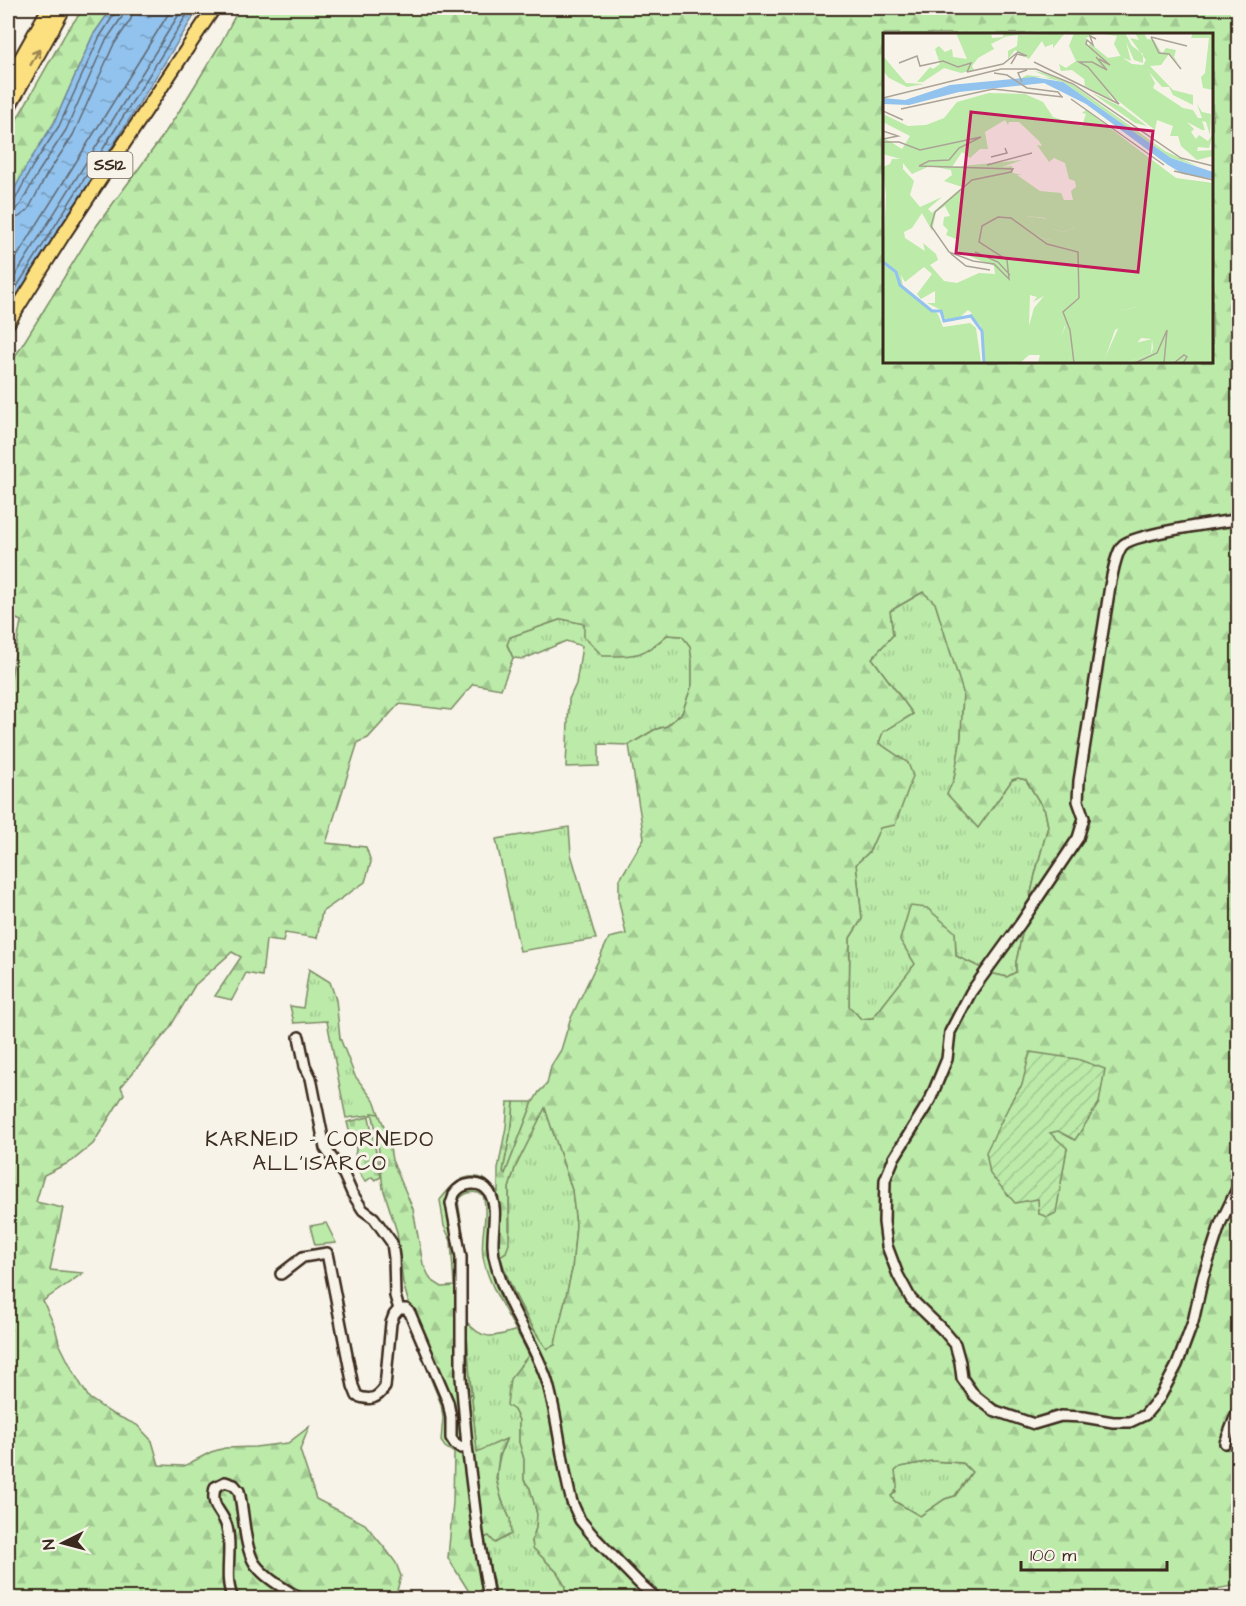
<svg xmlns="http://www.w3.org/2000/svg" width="1246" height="1606" font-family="'Architects Daughter',sans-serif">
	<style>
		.grass { fill: url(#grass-tufts); stroke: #7b8a64; stroke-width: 1.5 }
		.forest { fill: url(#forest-firs); stroke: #7b8a64; stroke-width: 1.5; fill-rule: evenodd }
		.cemetery { fill: url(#cemetery-stones); stroke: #7b8a64; stroke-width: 1.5 }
		.park { fill: #bbeaa9; stroke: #7b8a64; stroke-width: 1.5 }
		.garden { fill: url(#garden-furrows); stroke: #7b8a64; stroke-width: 1.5 }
		.water { fill: url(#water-ripples); stroke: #6f869b; stroke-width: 1.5 }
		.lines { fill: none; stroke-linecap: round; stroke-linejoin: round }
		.shore { stroke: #5e6771; stroke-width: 1.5 }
		.minor-casing { stroke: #3b2a1e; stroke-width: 14 }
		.major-casing { stroke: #3b2a1e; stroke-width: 16 }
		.highway-casing { stroke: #3b2a1e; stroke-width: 18 }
		.minor { stroke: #f7f3e8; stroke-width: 9 }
		.major { stroke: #fce080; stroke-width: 12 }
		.highway { stroke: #fce080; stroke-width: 14 }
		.oneway { stroke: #9c854f }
		.labels { text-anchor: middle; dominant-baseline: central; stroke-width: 6; stroke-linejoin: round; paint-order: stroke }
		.shield { fill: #f7f3e8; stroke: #73665b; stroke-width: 1.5 }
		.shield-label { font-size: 16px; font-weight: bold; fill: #3b2a1e }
		.quarter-label { font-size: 21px; letter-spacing: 1.5px; fill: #3b2a1e; stroke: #f7f3e8 }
		.inset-river { fill: none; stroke: #92c3ee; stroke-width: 3 }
		.inset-road { fill: none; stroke: #aca397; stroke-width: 1.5 }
		.view { fill: #c2185b; fill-opacity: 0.15; stroke: #c2185b; stroke-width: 3 }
		.inset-edge { fill: none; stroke: #3b2a1e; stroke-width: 3 }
	</style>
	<defs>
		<pattern id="grass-tufts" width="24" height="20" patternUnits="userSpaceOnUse" patternTransform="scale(1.5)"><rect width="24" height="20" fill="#bbeaa9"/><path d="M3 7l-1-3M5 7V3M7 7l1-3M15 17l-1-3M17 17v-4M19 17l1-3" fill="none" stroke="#a2c991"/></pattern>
		<pattern id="forest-firs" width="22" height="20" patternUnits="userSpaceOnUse" patternTransform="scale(1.5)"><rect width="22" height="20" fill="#bbeaa9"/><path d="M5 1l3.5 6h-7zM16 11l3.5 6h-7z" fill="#a2c991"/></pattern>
		<pattern id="cemetery-stones" width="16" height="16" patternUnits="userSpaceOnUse" patternTransform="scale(1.5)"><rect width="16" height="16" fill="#bbeaa9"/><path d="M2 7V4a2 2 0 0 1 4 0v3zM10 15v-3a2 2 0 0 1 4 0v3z" fill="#a2c991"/></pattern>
		<pattern id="garden-furrows" width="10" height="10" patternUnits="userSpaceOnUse" patternTransform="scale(1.5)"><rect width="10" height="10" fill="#bbeaa9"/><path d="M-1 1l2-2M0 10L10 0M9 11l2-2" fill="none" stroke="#a2c991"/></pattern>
		<pattern id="water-ripples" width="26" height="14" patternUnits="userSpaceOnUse" patternTransform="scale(1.5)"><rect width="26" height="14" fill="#92c3ee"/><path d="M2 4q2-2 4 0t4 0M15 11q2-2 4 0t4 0" fill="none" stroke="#789fc0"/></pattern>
	</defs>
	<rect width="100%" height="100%" fill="#f7f3e8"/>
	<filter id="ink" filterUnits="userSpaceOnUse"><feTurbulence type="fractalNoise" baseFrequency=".0167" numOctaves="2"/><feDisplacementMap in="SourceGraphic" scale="12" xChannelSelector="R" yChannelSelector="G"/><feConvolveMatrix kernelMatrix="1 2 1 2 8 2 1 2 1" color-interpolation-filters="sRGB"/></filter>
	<g filter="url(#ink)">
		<path class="grass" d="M923,592L935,602L963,691L961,738L954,779L978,827L1012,780L1018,778L1026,780L1045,811L1048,826L1035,875L1016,962V972L1007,977L994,974L956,956L955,932L916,964L873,1018L861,1019L849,1007L850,938L862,919L856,864L869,852L908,763L879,743L882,732L913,714L872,658L893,635L890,611Z
			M562,619L585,624L650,650L667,635L683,636L690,646L692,661V685L682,713L667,726L654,730L629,745L599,744V766L566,767L569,699L576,684L582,646L566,641L524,659L513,658L507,644L510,637Z
			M569,827L571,854L596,939L520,951L496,839Z
			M309,969L330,982L336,1000L340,1038L355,1076L375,1102L379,1114L346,1118L327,1021L294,1023L290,1006L303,1008Z
			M514,1102H533L505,1174L503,1171L512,1124Z
			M545,1107L572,1190L576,1225L572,1270L555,1345L546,1349L528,1319L508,1282L500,1256L506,1252L510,1229L509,1188L515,1168Z
			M466,1321C483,1342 494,1337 517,1330L529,1355L520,1366L514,1410L519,1420V1442L524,1459V1480L530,1488L537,1514L536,1528L532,1540L533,1548L557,1572L565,1586L564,1598H496L484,1538L489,1536L510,1519C495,1487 492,1473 506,1440L477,1453L470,1379Z
			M931,1461L963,1463L972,1472L955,1496L945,1499L920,1516L894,1501L891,1496L896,1492L895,1471L900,1467Z"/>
		<path class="forest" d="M84,8H112L93,35L54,123L8,201V135L67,31Z
			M239,8H1238V1585L1184,1595V1598H564L565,1586L557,1572L533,1548L532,1540L536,1528L537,1514L530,1488L524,1480V1459L519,1442V1420L514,1410L507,1405L510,1379L529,1355C515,1325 488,1288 483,1256C480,1236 489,1215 483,1195C474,1190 464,1192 458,1201L467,1258L466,1321L470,1379L477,1452L506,1439L499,1456L496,1479L502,1501L510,1519L511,1534L495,1543L489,1536L484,1538L496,1598H473L448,1558L453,1502L454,1453L445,1447L441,1441L443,1418L441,1404L430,1377L403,1283L397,1232L383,1188L377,1134L372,1113L379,1114L388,1136L392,1160L413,1209L423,1264L431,1280L442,1287L454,1286L451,1241L444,1226L440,1200C451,1186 463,1171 484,1179C489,1182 494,1188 498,1192V1169L506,1127L508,1102H514L512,1124L503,1171L505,1174L533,1102L539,1092L547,1084L551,1066L561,1050L570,1020L609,938L626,934L619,902V881L644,838L629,745L654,730L667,726L682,713L692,685V661L690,646L682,636L667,635C642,657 636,656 603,656L584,637V624L562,619L510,637L507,645L513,658L501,689L473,684L451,710L399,704L368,738L358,742L326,843L366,847L371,862L365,882L322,912L317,938L285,933L283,942L266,940L262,976L246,973L232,1000L215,996L241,957L232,952L195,985L169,1029L121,1087L124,1094L93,1144L72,1161L44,1175L36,1202L63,1208L50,1270L83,1273L43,1301L55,1327L59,1343L74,1373L89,1398L111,1413L137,1425L152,1441L159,1465L184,1466L211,1452L225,1448L255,1447L288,1443L309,1427L300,1450L316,1499L365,1524L388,1552L396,1563L401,1576L395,1598H8V694L21,621L8,615V368L92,232L162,137L178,113L221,43ZM884,34H1212V362H884ZM923,592L935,603L963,692L961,738L954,779L947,794L978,828L1012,780L1018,778L1026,780L1045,811L1048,826L1035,875L1016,962V972L1007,977L994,974L956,956L955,932L927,908L910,906L900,940L915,964L873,1018L861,1019L849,1006L850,938L862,919L856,864L869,852L880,828L895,825L913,776L908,763L879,743L883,732L913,714L872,658L893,635L890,611ZM1022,1085L1050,1132L1013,1098ZM545,1108L572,1190L576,1225L572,1270L557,1335L555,1345L547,1349C526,1321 511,1289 500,1256L506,1252L509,1244V1188L515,1168ZM1067,1148L1055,1213L1039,1214V1199ZM931,1461L963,1463L972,1472L955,1496L945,1499L920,1516L894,1501L891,1496C901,1487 896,1483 895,1471L900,1467Z"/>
		<path class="cemetery" d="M369,1117L381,1177L375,1180L372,1177L365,1182L354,1163L356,1149L354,1135L350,1134L347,1122Z"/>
		<path class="park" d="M326,1223L336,1243L315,1245L310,1226Z"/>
		<path class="garden" d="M1030,1052L1077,1059L1105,1069L1099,1103L1075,1140L1058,1131L1050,1133L1067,1148L1056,1213L1048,1217L1039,1214L1038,1199L1015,1203L990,1174L986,1152L1013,1098L1022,1085Z"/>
		<path class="water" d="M112,8H199L8,313V202L27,165L54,123L93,35Z"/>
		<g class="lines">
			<path class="shore" d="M8,203H12L15,200L32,167L59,126L99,38L115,13L116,8
				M8,210L16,209L21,204L39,171L66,130L105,42L122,17L124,8
				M8,219L19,217L28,210L46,176L73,135L113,46L131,19L133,8
				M8,271L172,8
				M8,287L183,8
				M8,301L191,8"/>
			<defs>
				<path id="minor" d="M1238,520C1219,522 1134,534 1123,545C1116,552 1112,576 1110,586L1079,781L1078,801L1084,818L1078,838L1021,923L971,992L950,1032L947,1059L930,1100L894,1158L885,1180L884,1222L887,1246L898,1275L911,1299L944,1331L955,1344L960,1362L962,1378L974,1395L993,1410L1034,1424L1061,1416L1084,1417L1113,1422H1130L1145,1415L1160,1397L1177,1365L1193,1322L1203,1277L1221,1222L1238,1187
					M299,1037L305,1066L311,1078L325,1148L344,1175L352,1193L363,1210L374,1218L392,1243L394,1258L395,1296L399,1309
					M281,1274L303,1257L327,1253L353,1386L357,1396C370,1401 377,1399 385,1387L391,1323L394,1315L399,1309
					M399,1309H406L410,1313L448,1402L451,1418V1438L455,1444L461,1448L467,1446
					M1225,1443L1238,1410
					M233,1598C223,1579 233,1550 227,1527C222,1509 210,1509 215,1487L225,1482L234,1485L239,1491C244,1511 244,1548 255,1564C266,1579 284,1588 299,1598
					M489,1598L478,1534L467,1446L461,1377V1257L451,1203C452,1202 454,1195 454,1194C462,1182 481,1180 489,1192C499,1208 492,1229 493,1246C493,1252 494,1258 496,1264C505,1304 534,1341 547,1381C559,1421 561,1463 572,1502L580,1520L595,1538L640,1584L656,1598"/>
				<path id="major" d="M8,323L62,237L214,8"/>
				<path id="highway" d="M8,83L50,8
					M8,107L63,8"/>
			</defs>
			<use href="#minor" class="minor-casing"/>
			<use href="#major" class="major-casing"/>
			<use href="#highway" class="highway-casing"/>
			<use href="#minor" class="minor"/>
			<use href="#major" class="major"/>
			<use href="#highway" class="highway"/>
		</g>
		<defs><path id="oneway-shaft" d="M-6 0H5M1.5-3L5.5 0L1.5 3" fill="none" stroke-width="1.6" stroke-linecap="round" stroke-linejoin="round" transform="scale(1.5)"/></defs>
		<use class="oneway" href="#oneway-shaft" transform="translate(35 57) rotate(-61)"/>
	</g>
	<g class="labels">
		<rect class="shield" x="87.5" y="152" width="45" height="26" rx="4.5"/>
		<g class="shield-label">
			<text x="110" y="165">SS12</text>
		</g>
		<g class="quarter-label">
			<text x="320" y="1139">KARNEID - CORNEDO<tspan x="320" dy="24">ALL'ISARCO</tspan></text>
		</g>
	</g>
	<g transform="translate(883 33)">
		<rect width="330" height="330" fill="#f7f3e8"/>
		<path d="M73,0H108L109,5L122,4L108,11L111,16L95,25L89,33L91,37L78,40L61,35L40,49H34L47,34L50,36L57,31L52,16L56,13L62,19L69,16L70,24L84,26ZM144,183L185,189L192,195L180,199L169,196V205L164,207L148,201L150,190ZM254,274L252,310L269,306L268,321L242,330H216L218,326L221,327L239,287L236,278ZM183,292L187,330H168L172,305L178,304Z" fill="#bbeaa9"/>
		<path d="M120,0L140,2L182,0L170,15V11L162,14L159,8L146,26L132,17L125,26V18L134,13L135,2L120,4ZM191,0H214L203,5L205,15L207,10L225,25L237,23L249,31L260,32L263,27L247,5L256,7L252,0H261L264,6L271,7L279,21L283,15L293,17L291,24L295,30L286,21L278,32L267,33L290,57L310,62V72L290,62L286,54H279L266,39L272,50L270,55L300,75L310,77L315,85H319L314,71L319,79L328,81L327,102L323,89L319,88L322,97H319L304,89L311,96L308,99L313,106L316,102L325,108L330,101L326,115L315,114L314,118L330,117V123L314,127L298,113L295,103H287L290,93L274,87L272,97L224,59L231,68L202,53L201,46L189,37L178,38L176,31L183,35L193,28L186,13ZM242,0L249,13L260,21V30L251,27L243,9L248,28L238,24L231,11L234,3L221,1ZM310,0H330V57L320,55L318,44L322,40L326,5H308ZM0,23L23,50L41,51L24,54L6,45L0,38ZM151,38L161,40L190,52L282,118L314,133L288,125L180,49L159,44L137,46L144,42L168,45ZM106,60L142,61L160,69L170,84L199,93L203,81L199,80L203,77L293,145L330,150V330H242L268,321L270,315L269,306L258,305L251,314L243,307L253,274L237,278L243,291L232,297L221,328L216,330H187L182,292L176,311L172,306L170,329L155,330L157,322H146L137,330H102L98,293L87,282L89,280L85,277L76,285L63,287L58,277L44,270H52V258L38,266L34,261L49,241L41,234L22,249L18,242L20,254L17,252L11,236L0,228L3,162L0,134L7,131L9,126H17L0,121V104L19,116L27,103L0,89V81L25,93L43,92L61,85L74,69ZM122,87L125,92L126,89H136L156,108L159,113L154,112L166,129L171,125L182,130L186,146L192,148L193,154L188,158L190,167H181L178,160L157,158L134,142H139L130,140L129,133L119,134L139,127L69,134L79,119L87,125L97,116H105L102,99ZM20,130L29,141L47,133L68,137L69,142L61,148L79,154L49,180L45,176L59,164L37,174L27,162L31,148L20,136ZM62,173L67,183L61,184L60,192L65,197L63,202L73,206L76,219L111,233L112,241L96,240L74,250L61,248L47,232L55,227L53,221L40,210L42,218L22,205L21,199L29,195L39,180L49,198L53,179ZM144,183L162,185L171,192L185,189L192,195L180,199L169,196L165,199L169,205L164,207L148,201L157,190H150ZM147,262L154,264L150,269L161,263L151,275L146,293ZM209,60L239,74L264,93L252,90ZM0,231L12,240L16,252L55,281L60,294L87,290L93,295L98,330H0Z" fill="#bbeaa9" fill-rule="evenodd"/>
		<path d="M150,44L180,49L288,125L330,139V146L300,141L285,132L203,71L161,50L76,59L26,72L0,71V65L22,67L67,52Z" fill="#92c3ee"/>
		<path class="inset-river" d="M0,229L13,239L17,252L49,278H58L61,288L88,283L99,298L101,330"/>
		<path class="inset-road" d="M268,4L276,20L286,21L298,36M268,4L304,13M213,6L207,3L210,12L204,7L203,11L227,32L216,26M151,29L236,71L205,34L196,29H209L224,37L213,24M16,30L34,23L37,33L60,28L75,34L88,30L84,39M128,31L134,21L142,23M84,39L120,31L135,19L144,23M111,40L124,42L144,55L175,59L179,64M139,49L135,40L144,37M0,65L118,36H153L190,51L298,125L330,133M188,66L281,132M18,76L110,56L180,64M0,78L20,87M0,98L15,103L0,106M0,109H16L37,117L98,104L76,115L66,127L46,128L36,133L130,136L128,139L89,147L52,179L48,193L66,219L90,228L111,231L126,246L124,227L96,209L99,193L115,184L128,185L164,211L195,219L196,265L180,279L187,297L191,330M108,124L124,120L122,115M104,132L149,120M291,138L330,147M92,219L115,229L127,242M67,220L83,233L107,237M252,330L274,320L284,297L281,330M291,330L301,322L304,324L300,330"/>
		<path class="view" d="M88,79L270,98L255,239L73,220Z"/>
		<rect width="330" height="330" class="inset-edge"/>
	</g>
	<rect width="1246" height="1606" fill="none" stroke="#f7f3e8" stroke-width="30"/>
	<rect x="15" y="15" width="1216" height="1576" fill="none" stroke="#3b2a1e" stroke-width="2" filter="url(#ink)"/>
	<g transform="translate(63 1543) rotate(264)" stroke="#f7f3e8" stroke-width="4.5" paint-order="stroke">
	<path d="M0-4.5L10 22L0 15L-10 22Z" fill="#3b2a1e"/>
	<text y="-9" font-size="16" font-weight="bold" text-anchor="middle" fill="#3b2a1e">N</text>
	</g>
	<path d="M1021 1561v9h146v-9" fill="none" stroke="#3b2a1e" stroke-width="3"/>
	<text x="1030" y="1561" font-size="18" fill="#3b2a1e" stroke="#f7f3e8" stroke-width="4.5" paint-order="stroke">100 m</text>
</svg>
